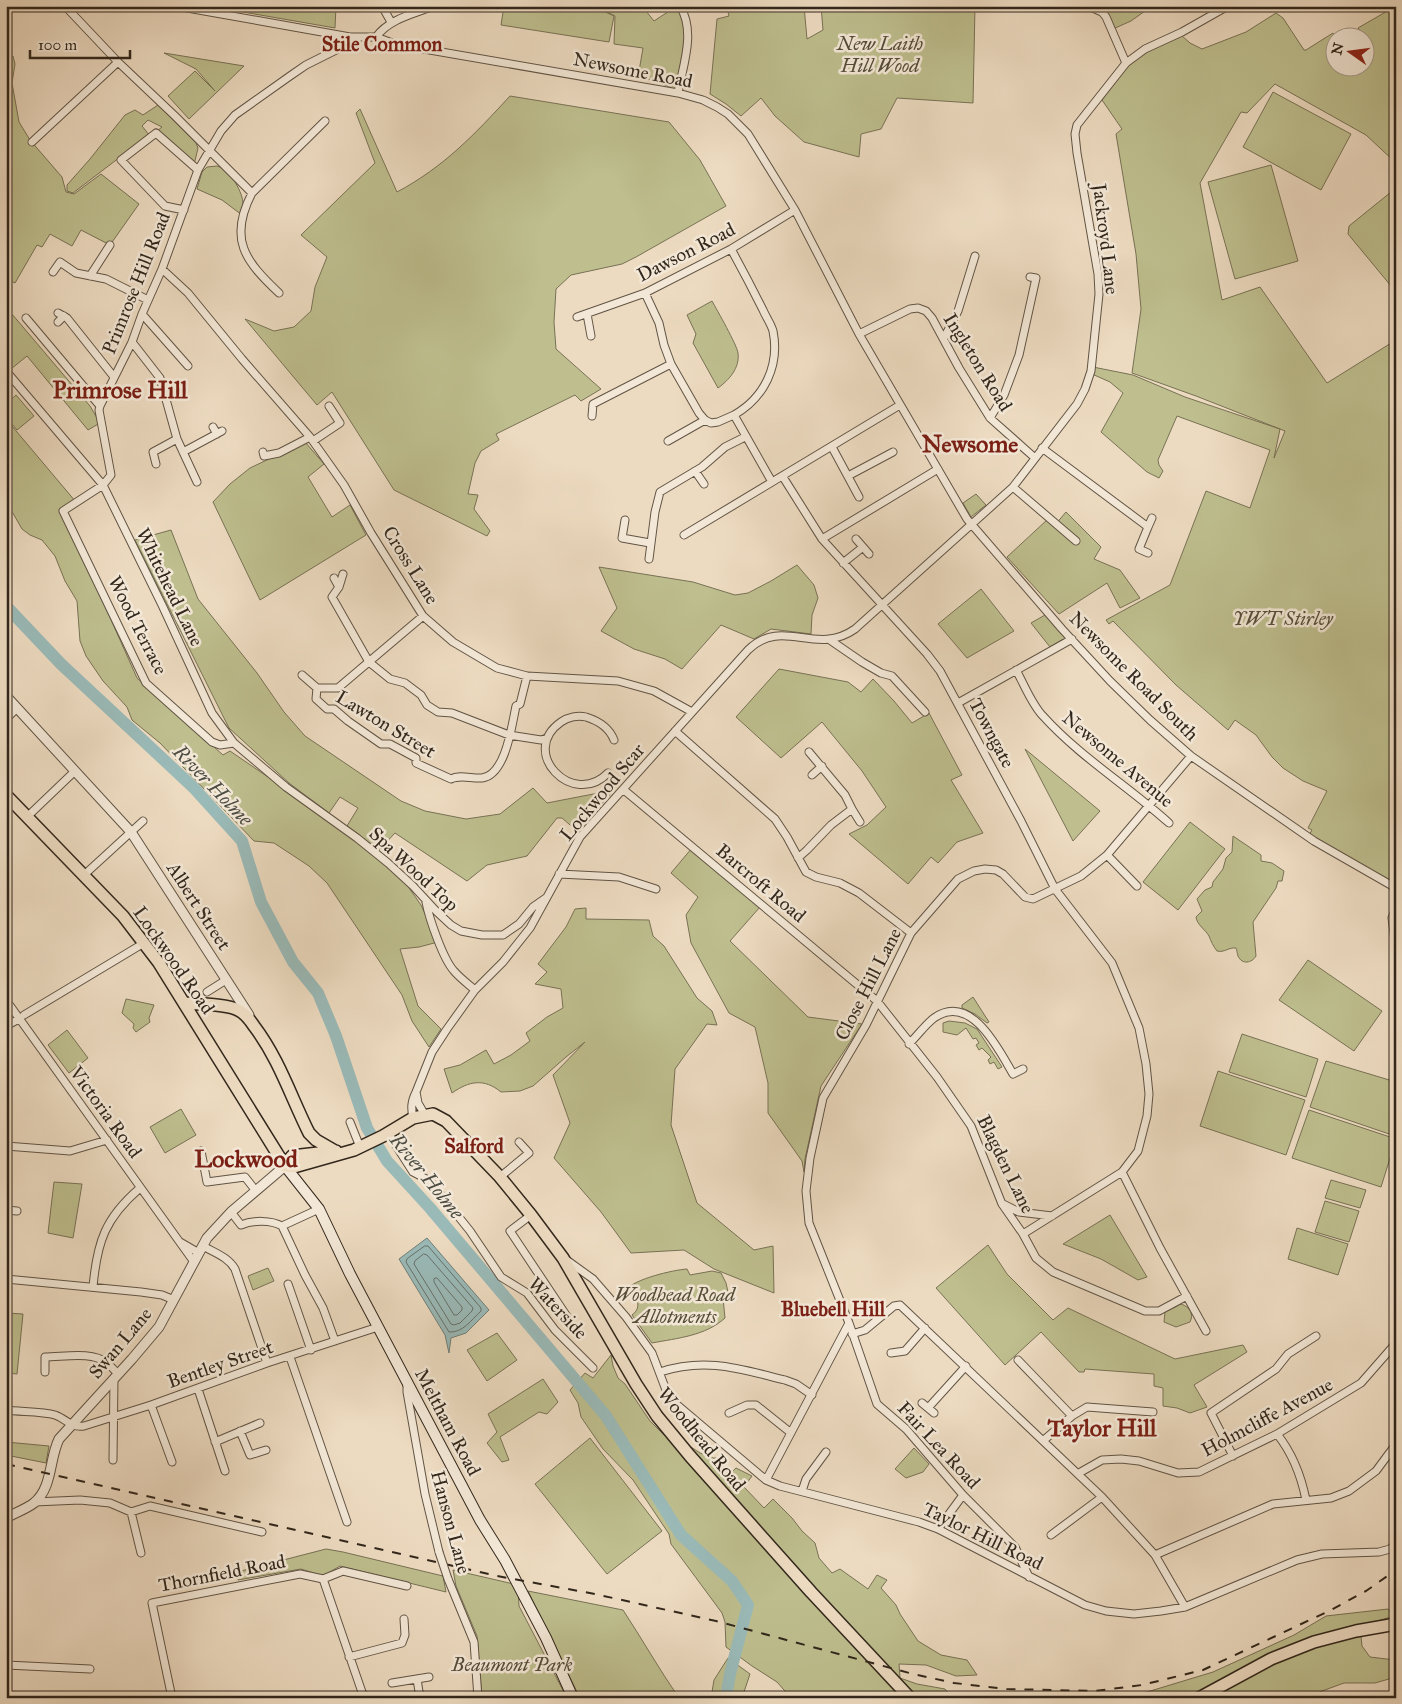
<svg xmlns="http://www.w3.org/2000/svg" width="1402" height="1704" font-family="'IM FELL Great Primer',serif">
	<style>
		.green { fill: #bebe8e; stroke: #787255 }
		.water { fill: #9abab8; stroke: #707f7a }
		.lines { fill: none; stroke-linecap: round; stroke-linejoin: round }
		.shore { stroke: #66706a; stroke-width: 1 }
		.river { stroke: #9abab8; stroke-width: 12 }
		.minor-casing { stroke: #615445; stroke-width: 9 }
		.tertiary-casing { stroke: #615445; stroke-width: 11 }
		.secondary-casing { stroke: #32271c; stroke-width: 12 }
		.primary-casing { stroke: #32271c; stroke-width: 14 }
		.minor { stroke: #f3e8d7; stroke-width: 7 }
		.tertiary { stroke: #f3e8d7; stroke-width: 9 }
		.secondary { stroke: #f3e8d7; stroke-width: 10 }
		.primary { stroke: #eddbc1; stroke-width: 11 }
		.rail { stroke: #32271c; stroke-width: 2; stroke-dasharray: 9 9; stroke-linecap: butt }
		.minor-bridge-casing { stroke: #615445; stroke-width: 9; stroke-linecap: butt }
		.minor-bridge { stroke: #f3e8d7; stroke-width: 7 }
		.labels { text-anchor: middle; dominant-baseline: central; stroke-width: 5; stroke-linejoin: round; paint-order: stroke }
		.park-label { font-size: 19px; font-style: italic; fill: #554d38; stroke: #f3e8d7 }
		.street-label { font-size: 19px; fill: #32271c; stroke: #f3e8d7 }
		.neighbourhood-label { font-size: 20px; font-weight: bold; fill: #7a1f14; stroke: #f3e8d7 }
		.water-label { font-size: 20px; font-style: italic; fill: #4c4c43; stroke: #f3e8d7 }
		.district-label { font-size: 24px; font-weight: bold; fill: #7a1f14; stroke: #f3e8d7 }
	</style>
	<rect width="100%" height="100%" fill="#eddbc1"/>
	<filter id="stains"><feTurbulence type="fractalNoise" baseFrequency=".004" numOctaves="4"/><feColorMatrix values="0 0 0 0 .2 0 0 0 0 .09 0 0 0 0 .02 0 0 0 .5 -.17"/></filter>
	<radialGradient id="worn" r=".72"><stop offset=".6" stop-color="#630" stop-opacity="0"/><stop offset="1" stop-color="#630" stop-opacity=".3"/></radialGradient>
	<path class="green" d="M245,6H336L335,28L243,12Z
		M504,6H592L614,16L609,42L501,25Z
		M596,6H642L654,21L677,6L685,22V50L676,90L656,81L638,77L643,48L614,44L615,16Z
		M735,6H804L807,39L823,30L821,6H975L973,103L897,98L881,129L861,134L859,157L804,142L775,116L761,98L741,116L726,104L710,94L717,19L729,16L727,8Z
		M1100,6H1152L1131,21L1113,29L1105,10Z
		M1396,6V163L1366,135L1275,84L1247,113L1241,112L1200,183L1222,300L1260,287L1327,383L1396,340V884L1309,835L1312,830L1308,828L1327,791L1303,781L1283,768L1272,757L1256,735L1235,720L1228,730L1176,685L1113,621L1109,624L1106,620L1170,585L1206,491L1250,508L1270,450L1177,416L1158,460L1159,465L1163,471L1159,478L1147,472L1101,432L1123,393L1110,382L1092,374L1093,367L1133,375L1185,397L1280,429L1274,458L1285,431L1196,396L1132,373L1141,309L1136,254L1116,134L1122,129L1102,100L1130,63L1144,53L1181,35L1190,43L1202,49L1246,32L1276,13L1283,18L1304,50H1306L1333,33L1335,37L1334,68H1364V38L1351,37L1360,31L1358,28Z
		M164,53L244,66L189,119L168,96L195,71L215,91L196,69Z
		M13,56L15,64L12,83L19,122L30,140L62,177L66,192L74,194L101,174L139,204L110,245L81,230L72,246L50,234L42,247L37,245L15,283L6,279V62Z
		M1273,92L1351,134L1321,190L1243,147Z
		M510,96L669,122L700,160L726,206L636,257L622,264L571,275L556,289L554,322L556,349L601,389L581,401L575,395L496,434L499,440L481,451L475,463L468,494L478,495L474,509L490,531L487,536L394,490L332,392L317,405L245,319L274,331L294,327L311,311L315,287L327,257L301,235L375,163L356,113L360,109L397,192C444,167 475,134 510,96Z
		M158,105L196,143L198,148L194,165L157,131L162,127L148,120L142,126L150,136L128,151L73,193L67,191V185L90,159L125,115L135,110L143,115Z
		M1271,165L1298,261L1235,279L1208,182Z
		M217,166L228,170C236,184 247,198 242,215L222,200L197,189L202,172L207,167Z
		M1396,188V292L1348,234L1349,226Z
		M712,301C717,310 737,345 738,353C740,368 729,380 718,388L693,343L696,334L687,315Z
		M6,307L90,406L100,423L88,430L27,356L11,369L6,362Z
		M16,395L34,416L17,430L6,417V404Z
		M6,419L76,502L62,510L137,678L223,755L230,751L344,829L392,870L409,888L421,905L438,942L419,947L400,949L418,1006L441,1029L429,1047L412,1021L402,995L327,883L309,866L274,843L254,841L160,743L132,720L127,707L103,681L86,656L80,641L77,601L65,581L55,556L42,540L30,535L22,529L6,501Z
		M305,442L324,464L308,477L332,517L350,505L366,535L260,600L213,502L230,484L250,468Z
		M976,494L986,505L971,517L963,503Z
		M1066,512L1101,547L1094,559L1120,570L1140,598L1120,608L1107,583L1059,614L1007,557L1048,519L1055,525Z
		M171,530L198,599L257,673L284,712L305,736L401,801L425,811L466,819L500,814L533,788L547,803L614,790L577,831L562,818H557L527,856L487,865L467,881L395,833L379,850L347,826L358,808L340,797L329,813L289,783L229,728L135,540Z
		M797,565L814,585L818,598L812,615L811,634L771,629L754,639L721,625L682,669L665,659L634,649L601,631L617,608L599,567L693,582L735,595L748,593L771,581Z
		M981,589L1014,631L967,658L938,624Z
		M1045,615L1065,638L1050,647L1031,623Z
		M779,669L848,682L861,692L873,679L894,701L912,723L929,713L962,775L951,780L983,833L957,842L938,863L931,857L908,884L849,834L867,825L886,807L862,771L822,722L781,758L736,717Z
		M1025,749L1100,811L1073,841Z
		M1190,822L1225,849L1178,910L1143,882Z
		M1233,836L1261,855V861L1272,863L1284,871L1282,881H1278L1276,888L1253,922L1256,956C1252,963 1242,965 1238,956C1237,953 1237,950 1236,948C1229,947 1224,953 1217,951C1213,946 1211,941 1209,936C1205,929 1197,925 1196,917L1202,911L1197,899L1205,890L1212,887L1213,882L1223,869L1226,858L1232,852Z
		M692,848L760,907L730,941L808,1017L862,1024L821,1086L805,1159L804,1172L802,1161L768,1113V1083L755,1027L729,1013L691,943L686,915L698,897L671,873Z
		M586,908V919L649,920L653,936L664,946L697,998L712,1011L717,1025L707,1024L675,1069L671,1125L697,1203L754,1250L773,1246L774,1293L714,1269L684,1250L631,1253L601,1212L554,1158L570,1123L553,1075L585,1042L566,1057L533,1086L520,1091L501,1092C484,1078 469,1081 452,1093L444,1069L460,1065L486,1050L494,1064L511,1055L530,1041L526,1033L547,1017L563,1008L561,989L535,984L547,972L538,964L566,927L575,909Z
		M1308,960L1382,1011L1354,1051L1279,1000Z
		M973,997L989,1022L987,1023L975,1014L962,1008V1005Z
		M126,999L154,1005L149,1018L150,1022L136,1032L133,1028L134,1024L122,1013Z
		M949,1021L965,1023L977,1029L1002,1067L998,1069L994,1062L990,1064L988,1060L991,1057L982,1048L979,1050L976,1045L979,1043L976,1038L973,1039L966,1028L957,1035L943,1032V1023Z
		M67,1030L88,1058L69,1073L48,1045Z
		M1242,1034L1318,1059L1306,1097L1229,1072Z
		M1326,1061L1396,1082L1395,1136L1310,1107Z
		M1218,1071L1305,1100L1286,1155L1200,1126Z
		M181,1109L196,1135L165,1153L150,1127Z
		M1309,1110L1396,1139L1381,1187L1292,1158Z
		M1331,1180L1366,1190L1360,1208L1325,1198Z
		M54,1182L82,1184L73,1238L48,1233Z
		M1325,1201L1359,1211L1349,1242L1315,1232Z
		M1110,1215L1147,1277L1138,1280L1101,1259L1063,1244Z
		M1297,1228L1348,1244L1338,1275L1288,1259Z
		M988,1245L1007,1274L1053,1320L1068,1308L1175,1359L1243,1345L1247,1352L1194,1385L1207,1407L1190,1413L1177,1408L1163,1406V1388L1154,1386V1374L1085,1369L1084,1372H1079L1041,1332L1005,1365L936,1288Z
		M268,1268L274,1281L253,1290L248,1276Z
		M687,1269L690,1275L712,1271L721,1273L726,1283L728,1292L723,1298L725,1318C705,1336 678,1338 652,1343L632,1315C643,1307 637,1296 626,1290C634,1279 673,1270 687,1269Z
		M1181,1304C1190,1307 1194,1314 1190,1322L1176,1327L1164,1322L1165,1312Z
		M6,1313L23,1314L17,1374L6,1373Z
		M497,1333L517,1360L487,1381L467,1350Z
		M611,1355L613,1366L618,1378L625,1384L650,1421L670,1441L688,1445L700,1453L713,1458H719L722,1468L729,1475L736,1468L752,1476L744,1487L764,1508L773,1499L792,1518L802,1531L815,1543L819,1558L832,1573L840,1569L868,1589L877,1575L887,1580L881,1588L896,1605L900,1614L918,1641L941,1655L967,1660L977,1675L956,1676L926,1665L899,1664L900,1678L917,1684L945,1689L951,1697L955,1698H791L777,1682L752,1666L726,1647L725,1622L722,1613L671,1544L669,1534L633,1480L603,1449L581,1417L578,1403L570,1390L585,1373L593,1378Z
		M543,1379L558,1402L547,1414L539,1412L500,1437L509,1460L502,1462L487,1443L497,1432L488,1414Z
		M590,1438L662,1531L607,1574L535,1484Z
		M6,1442L49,1446L46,1463L6,1455Z
		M914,1448L929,1464L923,1472L906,1478L895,1469Z
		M326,1549L343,1552L443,1576L446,1592L340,1566L323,1576L301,1569L238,1580L237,1572Z
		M453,1570L518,1585L519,1606L567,1698H482L477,1636L456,1586Z
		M528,1591L623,1610C642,1639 659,1669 679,1698H580Z
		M1388,1609L1394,1616L1374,1622L1361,1636L1362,1646L1370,1657L1395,1660L1396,1662V1677L1375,1683H1344L1303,1698H1109L1147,1692L1213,1672L1294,1635L1326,1616Z
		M728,1658L750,1674L742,1698H711L714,1680Z"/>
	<path class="water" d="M427,1238L489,1310L466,1333L451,1338L449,1353L445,1335L399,1259Z"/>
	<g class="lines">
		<path class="shore" d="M425,1246H428L481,1308V1311C471,1320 463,1333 449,1332L406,1262L407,1259Z
			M424,1254L427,1255L473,1308L472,1311L460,1323L454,1325L451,1324L414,1264L415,1261Z
			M437,1278L462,1307V1310L457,1315H454L434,1282V1279Z"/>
		<path class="river" d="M6,606L61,664L193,787L242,841L261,902L293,962L318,993L336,1036L367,1128L387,1161L430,1208L606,1416L681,1535L732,1581L748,1605L730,1674L726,1698"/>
		<defs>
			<path id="minor" d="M65,6L118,62L175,116L252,193L325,121
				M176,6L350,37H376L395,44L678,93L703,100L717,107L728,114L748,134L795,210L859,334L967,519L1062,629L1110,681L1150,720L1191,756L1314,841L1396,888
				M382,6L391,22
				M1088,6L1102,12L1106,17L1126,63
				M6,12L12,6
				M376,37C389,19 413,14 434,6
				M678,93C683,65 696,32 680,6
				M32,142L118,62
				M252,193C228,239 245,261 279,293
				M184,210L165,206L121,160L156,133L198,170
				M731,249C742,269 753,290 763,310C766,317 771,324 773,331C780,366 764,398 734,415
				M162,269L188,293L242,359L310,437L344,485L371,533L423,616L453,642L497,668L527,676L618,681L654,691L692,712
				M53,272L60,262L76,273L106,279L148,300
				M90,276L110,245
				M645,293L659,323L664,345L671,364L699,413L705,420L711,423L718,422L734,415L772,482
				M58,313L67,318L114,377
				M142,314L188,366
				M587,314L591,336
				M577,317L645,293L731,249L795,210
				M26,318L100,406
				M58,322L64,316
				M859,334L910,309L918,308L926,311L932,318L959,368L990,418L1035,458
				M944,338L958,311L975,256
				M132,342L160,378L177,439L197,482
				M6,371L103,485L162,605L212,713L234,743L286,787L357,838L388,863L413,886L437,912L451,925L461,931L482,935H503L519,924L533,907L546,898
				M592,416L593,404L671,364
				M990,418L1004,395L1019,355L1036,278L1030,277
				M213,427L217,434
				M313,441L340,423L329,406
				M668,441L705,420
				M832,447L859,497
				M1042,448L1148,527L1139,549L1148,553
				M183,452L222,431
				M263,452L264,456L279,453L310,437
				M156,464L153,452L177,439
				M695,471L704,484
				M848,476L893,452
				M783,477L822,539L927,654L940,671L1021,821L1055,889L1112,963L1139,1028L1146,1064L1149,1094L1147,1116L1138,1151L1122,1172L1023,1234
				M1013,487L1076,541
				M625,520L622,538L650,543
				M1148,527L1152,518
				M684,535C756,491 828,449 900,405
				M822,539L938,469
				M863,547L869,554
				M649,559L655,512L660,492L702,467L725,447L745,437
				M843,563L863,547L856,539
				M343,574L339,587L332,597L369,662L390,679L405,683L421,695L427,705L438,712L452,713L509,735L541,740L547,738
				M334,578L339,587
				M830,640L862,662L881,673L892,676L925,712
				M1016,670C1024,684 1032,705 1043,716C1080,757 1128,786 1169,823
				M302,675L317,688H338L423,616
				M317,688L316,699L327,709H334L348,721L381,744H390L416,758V763L451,779C460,774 472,779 482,778C506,775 512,724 516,706L520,704L527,676
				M958,703L1072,639
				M6,719L17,708
				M675,731L775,819L787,837L806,872L816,877L840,883L859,893L911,933
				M234,743L220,745L212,742L146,683L63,511L103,485L111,475L99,410L100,406L132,342L142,314L162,269L198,170L221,131L235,115L290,76L306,65L346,45L350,37
				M608,773C573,809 518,752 561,722C568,717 578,715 586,717C599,721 609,727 614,740
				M812,775L822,766
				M624,790L877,1001L937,1077L971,1126L1002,1204L1023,1234L1036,1258L1053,1272L1145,1311H1159L1187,1296
				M852,809L860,822
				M28,816L75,771
				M1107,855L1137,886
				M798,858L807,850L831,825L852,809L845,795L809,752
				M559,874L619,877L656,889
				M84,875L143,821
				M426,902C429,918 443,959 454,971C460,978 468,984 475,990
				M1396,908L1392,918L1396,948
				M207,992L226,980
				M6,1000L194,1262
				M24,1015L144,943
				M6,1026L19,1019
				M909,1044C917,1036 925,1025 934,1018C971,992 999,1050 1013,1074L1023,1069
				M425,1115L418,1103L416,1092L432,1052L447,1029L475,990L503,962L530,928L580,837L748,650C783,616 815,657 855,629L1013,487L1077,404L1085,389L1091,371L1099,294L1098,274L1077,153L1075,134L1077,125L1126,63L1145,49L1182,32L1228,6
				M413,1118C411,1108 411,1102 416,1092
				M350,1122L360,1147
				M388,1133L413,1172L430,1181L470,1231L501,1277L527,1293L555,1330L593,1368
				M6,1146L70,1151L107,1140
				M201,1151L207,1182L245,1177L256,1191
				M1122,1172L1160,1248L1206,1331
				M500,1177L529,1153L519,1142
				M1003,1204L1019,1212L1052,1216
				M6,1210L17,1211
				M231,1212L241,1225C253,1220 271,1220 282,1226L319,1209
				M531,1215L510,1231L568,1318
				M282,1226L305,1275L323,1308L335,1341
				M180,1242L199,1253
				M203,1246C215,1253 228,1257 235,1269L267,1363
				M568,1261L593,1279L626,1317L652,1353L666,1390L676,1404L766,1480L780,1486L919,1522L938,1529L1085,1605L1106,1611L1134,1614L1161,1611L1185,1607L1297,1560L1322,1554L1379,1552L1390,1549L1396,1544
				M6,1279L141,1292L162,1295L174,1300
				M288,1284L311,1350
				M93,1287C97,1242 105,1218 140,1188
				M852,1334L865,1330L894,1306L900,1305L1102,1497L1155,1555L1185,1607
				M891,1353L905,1351L925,1328
				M290,1357L347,1522
				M1018,1360L1072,1416
				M45,1372V1357C64,1357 92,1351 107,1363C111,1366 115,1371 118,1374
				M660,1372C706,1357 740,1369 785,1380L796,1384L812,1395
				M407,1384V1392L425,1494L439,1552
				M198,1389L225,1471
				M922,1403L934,1413
				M151,1405L172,1462
				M928,1408L966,1366
				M6,1410C20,1412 42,1411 55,1415C67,1419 70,1428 84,1426L151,1405L267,1363L378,1327
				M729,1413L747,1405H756L791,1433
				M240,1431L250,1455L266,1450
				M1277,1434C1293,1454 1301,1475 1306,1500
				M1044,1440L1072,1416L1087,1407L1153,1412
				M215,1442L260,1423
				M1233,1456L1211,1413L1276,1369L1288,1354L1316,1336
				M113,1460L114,1378
				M1079,1473L1102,1460L1121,1459L1139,1461L1178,1473L1199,1472L1277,1434L1361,1383L1396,1343
				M766,1480L849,1323
				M802,1491L806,1479L826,1452
				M34,1502L80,1500L110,1503L131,1512L141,1553
				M131,1512L150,1506L262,1532
				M938,1529L963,1495
				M1051,1535L1102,1497
				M1155,1555L1273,1504L1331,1498L1349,1491L1376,1471L1396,1444
				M1029,1577L1015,1547L963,1495L906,1429L877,1404L849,1323L809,1223L806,1191L810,1158L823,1098L866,1025L911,933L958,879L974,871L985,869L996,870L1003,874L1025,897L1033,899L1081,876L1107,855L1191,756
				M323,1579L343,1571L407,1586
				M448,1579L474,1642L478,1698
				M349,1657L402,1643L405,1635L404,1619
				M6,1665L90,1669
				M417,1679L420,1698
				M392,1683L429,1677
				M172,1698L152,1603L300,1574L323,1579L364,1698"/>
			<path id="tertiary" d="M6,696L131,832L249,1015
				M6,1518C15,1513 26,1509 34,1503C53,1487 49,1459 59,1439L132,1359L159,1327L207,1238L231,1212L285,1166"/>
			<path id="secondary" d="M285,1166L319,1209L350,1274L480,1520L505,1560L546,1638L573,1698"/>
			<path id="primary" d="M6,795L123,916L159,963L285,1166
				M184,1003C198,1004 227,1004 238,1010C245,1013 250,1020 254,1026C279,1059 291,1097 309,1133L316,1140L335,1151
				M285,1166L294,1167L354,1150L383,1136L413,1118L433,1114L446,1121L500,1177L531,1215L563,1258L636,1384L657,1416L690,1456L811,1592L910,1698
				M285,1166L292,1156L336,1151
				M1199,1698L1271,1659L1314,1642L1356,1631L1396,1624"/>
		</defs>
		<use href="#minor" class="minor-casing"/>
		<use href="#tertiary" class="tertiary-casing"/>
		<use href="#secondary" class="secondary-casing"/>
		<use href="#primary" class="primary-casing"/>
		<use href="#minor" class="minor"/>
		<use href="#tertiary" class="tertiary"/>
		<use href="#secondary" class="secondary"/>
		<use href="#primary" class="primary"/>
		<path class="rail" d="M6,1464L497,1576L595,1594L716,1621L913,1674L954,1683L1007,1689L1095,1691L1142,1685L1203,1670L1329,1611L1366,1591L1396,1570"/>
		<defs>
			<path id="minor-bridge" d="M439,1552L448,1579"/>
		</defs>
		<use href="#minor-bridge" class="minor-bridge-casing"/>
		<use href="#minor-bridge" class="minor-bridge"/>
	</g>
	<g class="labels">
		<g class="park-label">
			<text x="880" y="43">New Laith<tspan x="880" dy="22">Hill Wood</tspan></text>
			<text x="1283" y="618">YWT Stirley</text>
			<text x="675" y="1294">Woodhead Road<tspan x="675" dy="22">Allotments</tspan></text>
			<text x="512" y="1664">Beaumont Park</text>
		</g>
		<g class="street-label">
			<text transform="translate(633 70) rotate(11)">Newsome Road</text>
			<text transform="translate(1106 239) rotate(83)">Jackroyd Lane</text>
			<text transform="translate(686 252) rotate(-27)">Dawson Road</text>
			<text transform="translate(136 283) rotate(-68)">Primrose Hill Road</text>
			<text transform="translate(978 362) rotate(58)">Ingleton Road</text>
			<text transform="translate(411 565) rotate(58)">Cross Lane</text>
			<text transform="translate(170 587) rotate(64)">Whitehead Lane</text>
			<text transform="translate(138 625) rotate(63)">Wood Terrace</text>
			<text transform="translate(1134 676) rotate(45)">Newsome Road South</text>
			<text transform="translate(386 724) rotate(31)">Lawton Street</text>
			<text transform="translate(992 733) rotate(62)">Towngate</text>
			<text transform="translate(1118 759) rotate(40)">Newsome Avenue</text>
			<text transform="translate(602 792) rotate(-50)">Lockwood Scar</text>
			<text transform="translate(414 869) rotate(43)">Spa Wood Top</text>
			<text transform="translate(761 883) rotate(40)">Barcroft Road</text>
			<text transform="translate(199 906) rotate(57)">Albert Street</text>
			<text transform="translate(174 960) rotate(55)">Lockwood Road</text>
			<text transform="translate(868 984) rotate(-63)">Close Hill Lane</text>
			<text transform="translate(106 1112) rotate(54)">Victoria Road</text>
			<text transform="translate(1006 1164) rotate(64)">Blagden Lane</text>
			<text transform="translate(558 1308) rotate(47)">Waterside</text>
			<text transform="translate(120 1343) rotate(-50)">Swan Lane</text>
			<text transform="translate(220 1364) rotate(-19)">Bentley Street</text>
			<text transform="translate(1267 1417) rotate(-28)">Holmcliffe Avenue</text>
			<text transform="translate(448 1422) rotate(62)">Meltham Road</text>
			<text transform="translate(702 1439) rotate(51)">Woodhead Road</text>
			<text transform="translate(939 1445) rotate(47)">Fair Lea Road</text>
			<text transform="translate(451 1522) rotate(75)">Hanson Lane</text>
			<text transform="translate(983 1536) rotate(26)">Taylor Hill Road</text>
			<text transform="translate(222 1573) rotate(-11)">Thornfield Road</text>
		</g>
		<g class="neighbourhood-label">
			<text x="382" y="44">Stile Common</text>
			<text x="474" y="1146">Salford</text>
			<text x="833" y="1309">Bluebell Hill</text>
		</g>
		<g class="water-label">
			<text transform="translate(213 785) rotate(46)">River Holme</text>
			<text transform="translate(427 1176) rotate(51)">River Holme</text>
		</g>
		<g class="district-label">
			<text x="120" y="390">Primrose Hill</text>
			<text x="970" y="444">Newsome</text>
			<text x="246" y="1159">Lockwood</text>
			<text x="1102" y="1428">Taylor Hill</text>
		</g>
	</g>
	<rect width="1402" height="1704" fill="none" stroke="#eddbc1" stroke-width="25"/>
	<rect x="8" y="8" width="1387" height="1689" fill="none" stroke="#32271c" stroke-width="2.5"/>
	<rect x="12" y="12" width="1377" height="1679" fill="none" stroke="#32271c"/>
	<g transform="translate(1350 52) rotate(284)"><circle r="24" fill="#f3e8d7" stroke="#a69b8c"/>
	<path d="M0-4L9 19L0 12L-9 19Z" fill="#8f2418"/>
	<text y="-8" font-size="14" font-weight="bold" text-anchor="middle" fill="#32271c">N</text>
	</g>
	<path d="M30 50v8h100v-8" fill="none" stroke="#32271c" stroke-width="2.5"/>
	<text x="38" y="50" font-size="15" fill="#32271c" stroke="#f3e8d7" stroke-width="4" paint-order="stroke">100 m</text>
	<rect width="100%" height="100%" filter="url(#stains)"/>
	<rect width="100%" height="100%" fill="url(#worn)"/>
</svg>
